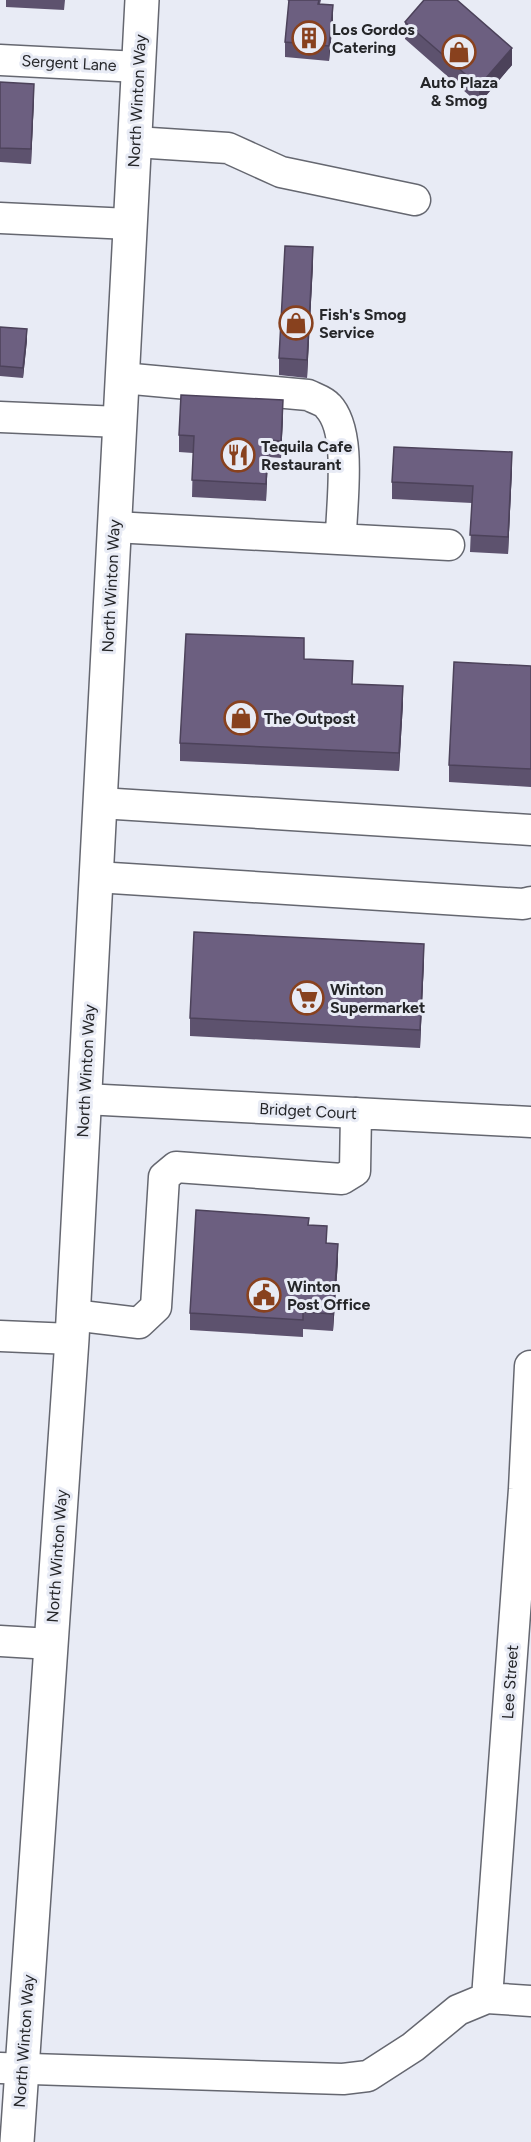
<svg xmlns="http://www.w3.org/2000/svg" width="531" height="2142" font-family="Figtree,sans-serif">
	<style>
		.lines { fill: none; stroke-linecap: round; stroke-linejoin: round }
		.minor-casing { stroke: #656770; stroke-width: 33 }
		.major-casing { stroke: #656770; stroke-width: 36 }
		.minor { stroke: #fff; stroke-width: 30 }
		.major { stroke: #fff; stroke-width: 33 }
		.wall { fill: #5d526e }
		.shaded-wall { fill: #4c425a }
		.building { fill: #6c5f80; stroke: #4c425a; stroke-width: 1.5 }
		.labels { text-anchor: middle; dominant-baseline: central; stroke-width: 6; stroke-linejoin: round; paint-order: stroke }
		.poi-label { font-size: 16px; font-weight: bold; fill: #252629; stroke: #e8ebf5; text-anchor: start }
		.street-label { font-size: 16px; fill: #252629; stroke: #e8ebf5 }
	</style>
	<rect width="100%" height="100%" fill="#e8ebf5"/>
	<g class="lines">
		<defs>
			<path id="minor" d="M0,60L139,67
				M135,142L228,148L281,172L415,200
				M0,218L130,224
				M122,378L308,395C314,398 324,401 328,406C353,432 341,504 341,538
				M0,417L120,422
				M114,527L449,545
				M100,803L531,830
				M96,877L523,904L531,902
				M84,1099L531,1122
				M73,1315L139,1323L156,1307L164,1177L176,1167L342,1179L355,1171L356,1113
				M0,1336L72,1339
				M0,1641L51,1644
				M487,1998L524,1489L530,1366
				M0,2068L343,2079L368,2076L413,2047L458,2010L487,1998L531,2001"/>
			<path id="major" d="M17,2142L72,1339L142,0"/>
		</defs>
		<use href="#minor" class="minor-casing"/>
		<use href="#major" class="major-casing"/>
		<use href="#minor" class="minor"/>
		<use href="#major" class="major"/>
	</g>
	<path class="wall" d="M6,0H65L64,10L6,7Z
		M287,0H321L320,4L333,20L329,61L285,57V42L289,1Z
		M405,22L512,65L479,104L405,39Z
		M0,82L34,98L31,164L0,162Z
		M313,264L307,378L279,375V358Z
		M0,327L27,340L23,378L0,376Z
		M283,417L281,458L268,457L266,501L192,497L193,453L179,452V435Z
		M512,469L508,554L470,552L472,503L392,499V482Z
		M304,659L353,684L403,703L399,771L180,761V743Z
		M531,666V787L449,782V765Z
		M424,961L420,1048L190,1036V1018Z
		M309,1225L327,1243L338,1261L333,1331L303,1329V1337L190,1330V1313Z"/>
	<path class="shaded-wall" d="M333,5V20L329,61V46Z
		M512,48V65L479,104V86Z
		M34,84V98L31,164V149Z
		M313,247V264L307,378V360Z
		M27,329V340L23,378V368Z
		M283,400V417L281,458V441Z
		M268,440V457L266,501V484Z
		M512,452V469L508,554V537Z
		M403,686V703L399,771V753Z
		M424,944V961L420,1048V1030Z
		M338,1244V1261L333,1331V1314Z"/>
	<path class="building" d="M289,0H319L318,4L333,5L329,46L285,42Z
		M424,0H457L512,48L479,86L405,22Z
		M0,82L34,84L31,149L0,148Z
		M285,246L313,247L307,360L279,358Z
		M0,327L27,329L23,368L0,366Z
		M181,395L283,400L281,441L268,440L266,484L192,480L194,436L179,435Z
		M394,447L512,452L508,537L470,535L473,486L392,482Z
		M186,634L304,638V659L353,661L352,684L403,686L399,753L180,743Z
		M454,662L531,666V769L449,765Z
		M194,932L424,944L420,1030L190,1018Z
		M196,1210L309,1218L308,1225L327,1226L326,1243L338,1244L333,1314L303,1312V1320L190,1313Z"/>
	<defs>
		<symbol id="building-ring" viewBox="-11 -11 22 22"><circle r="9.5" fill="#e8ebf5" stroke="#88411e" stroke-width="1.5"/><path d="M-4-6H4V6H1V3H-1V6H-4ZM-2.5-4.3h1.7v1.8h-1.7ZM.8-4.3h1.7v1.8H.8ZM-2.5-1h1.7V.8h-1.7ZM.8-1h1.7V.8H.8Z" fill="#88411e"/></symbol>
		<symbol id="shop-ring" viewBox="-11 -11 22 22"><circle r="9.5" fill="#e8ebf5" stroke="#88411e" stroke-width="1.5"/><path d="M-5-2.5h2.3a2.7 3.5 0 0 1 5.4 0H5L5.5 6h-11ZM-1.5-2.5h3a1.5 2.3 0 0 0-3 0Z" fill="#88411e"/></symbol>
		<symbol id="restaurant-ring" viewBox="-11 -11 22 22"><circle r="9.5" fill="#e8ebf5" stroke="#88411e" stroke-width="1.5"/><path d="M-5-6h1v4h1v-4h1v4h1v-4h1v5L-1.5 .5V6h-2V.5L-5-1ZM5-6V6H3V1.5H1.5Q1.5-4 5-6Z" fill="#88411e"/></symbol>
		<symbol id="supermarket-ring" viewBox="-11 -11 22 22"><circle r="9.5" fill="#e8ebf5" stroke="#88411e" stroke-width="1.5"/><path d="M-6-5.5h2.5l.6 2H6L4.5 2H-2.5L-4.4-4H-6ZM-1.5 3.2a1.3 1.3 0 1 0 .1 0ZM3 3.2a1.3 1.3 0 1 0 .1 0Z" fill="#88411e"/></symbol>
		<symbol id="civic-ring" viewBox="-11 -11 22 22"><circle r="9.5" fill="#e8ebf5" stroke="#88411e" stroke-width="1.5"/><path d="M-.6-6.5H3V-4.5H.6V-3L4-1V1h2V6H-6V1h2V-1L-.6-3ZM-1.2 2.5V6h2.4V2.5Z" fill="#88411e"/></symbol>
	</defs>
	<g fill-rule="evenodd">
		<use href="#building-ring" x="290" y="19" width="38" height="38"/>
		<use href="#shop-ring" x="440" y="33" width="38" height="38"/>
		<use href="#shop-ring" x="277" y="304" width="38" height="38"/>
		<use href="#restaurant-ring" x="219" y="436" width="38" height="38"/>
		<use href="#shop-ring" x="222" y="699" width="38" height="38"/>
		<use href="#supermarket-ring" x="288" y="979" width="38" height="38"/>
		<use href="#civic-ring" x="245" y="1276" width="38" height="38"/>
	</g>
	<g class="labels">
		<g class="poi-label">
			<text x="332" y="29">Los Gordos<tspan x="332" dy="18">Catering</tspan></text>
			<text x="459" y="82" text-anchor="middle">Auto Plaza<tspan x="459" dy="18">&amp; Smog</tspan></text>
			<text x="319" y="314">Fish's Smog<tspan x="319" dy="18">Service</tspan></text>
			<text x="261" y="446">Tequila Cafe<tspan x="261" dy="18">Restaurant</tspan></text>
			<text x="264" y="718">The Outpost</text>
			<text x="330" y="989">Winton<tspan x="330" dy="18">Supermarket</tspan></text>
			<text x="287" y="1286">Winton<tspan x="287" dy="18">Post Office</tspan></text>
		</g>
		<g class="street-label">
			<text transform="translate(69 63) rotate(3)">Sergent Lane</text>
			<text transform="translate(137 101) rotate(-87)">North Winton Way</text>
			<text transform="translate(111 586) rotate(-87)">North Winton Way</text>
			<text transform="translate(86 1071) rotate(-87)">North Winton Way</text>
			<text transform="translate(308 1111) rotate(3)">Bridget Court</text>
			<text transform="translate(57 1556) rotate(-86)">North Winton Way</text>
			<text transform="translate(510 1682) rotate(-86)">Lee Street</text>
			<text transform="translate(24 2041) rotate(-86)">North Winton Way</text>
		</g>
	</g>
</svg>
